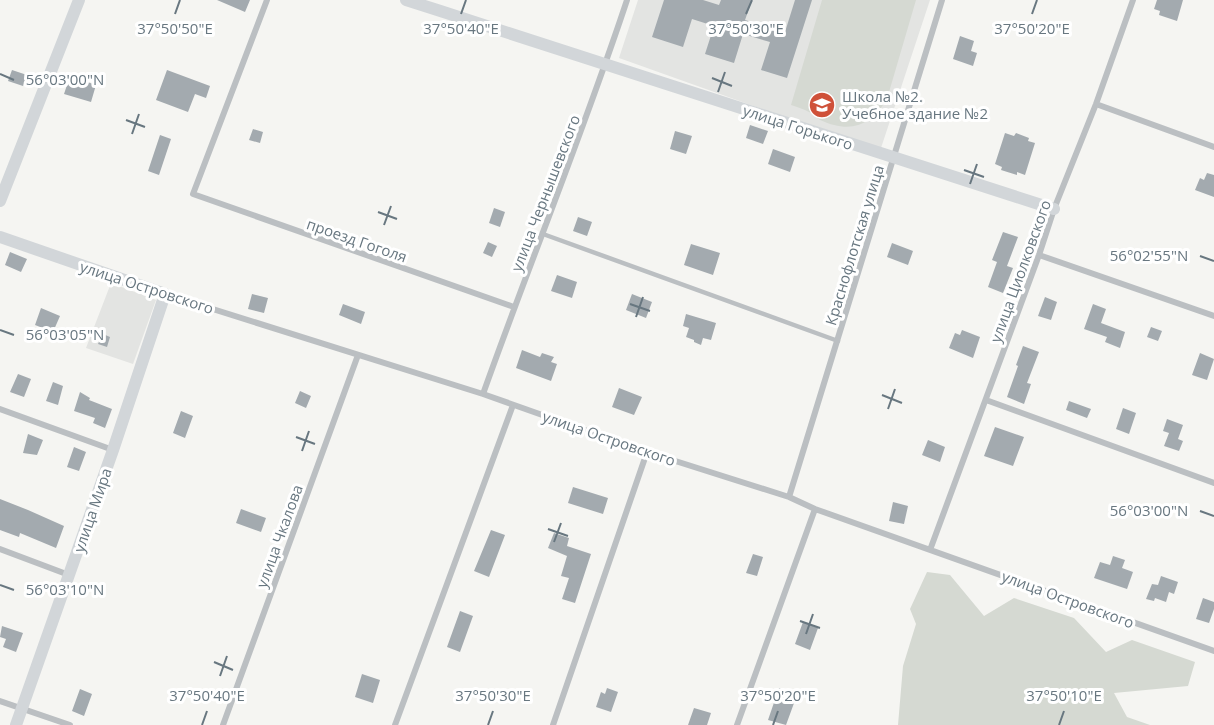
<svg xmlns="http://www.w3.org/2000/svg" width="1214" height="725" font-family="'Open Sans',sans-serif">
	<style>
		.built { fill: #e3e4e2 }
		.green { fill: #d5d9d2 }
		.building { fill: #a3aaaf }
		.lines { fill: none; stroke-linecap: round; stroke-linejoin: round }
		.lane { stroke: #bbbfc2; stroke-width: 4.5 }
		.street { stroke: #bbbfc2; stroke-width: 6 }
		.secondary { stroke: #d2d6d9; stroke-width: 12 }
		.ticks { fill: none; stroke: #687780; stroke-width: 2 }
		.labels { text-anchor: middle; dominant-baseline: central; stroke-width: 6; stroke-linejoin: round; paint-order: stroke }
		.poi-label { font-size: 15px; fill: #687780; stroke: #fff; text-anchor: start }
		.street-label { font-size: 15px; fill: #687780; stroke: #fff }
		.ticks-label { font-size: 15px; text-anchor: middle; fill: #687780; stroke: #fff; stroke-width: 6; stroke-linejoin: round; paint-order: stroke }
	</style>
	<rect width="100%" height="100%" fill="#f5f5f2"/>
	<path class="built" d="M638,0H930L880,151L619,58Z
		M111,283L156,300L133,364L86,348Z"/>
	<path class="green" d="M822,0H916L887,99C870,126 851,134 820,120C816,117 813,114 809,112C804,109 797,107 791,105Z
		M927,572L950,575L984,616L1014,598L1074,618L1106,652L1132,640L1195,662L1188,686L1114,693L1127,717L1150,725H898L903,666L916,624L910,609Z"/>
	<path class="building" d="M217,0H250L245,12Z
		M664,0H703L719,5L721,0H752L745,20L785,32L795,0H812L787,78L761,70L770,42L743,34L734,63L705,54L714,26L692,19L683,47L652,37Z
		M1157,0H1183L1177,21L1159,15L1160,11L1154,9Z
		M960,36L974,41L971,51L977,53L973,66L953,59Z
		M12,70L27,75L23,86L8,81Z
		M167,70L210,86L206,98L195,94L188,112L156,100Z
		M70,76L96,85L91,102L64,94Z
		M750,125L768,131L763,144L746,138Z
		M253,129L263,132L260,143L249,140Z
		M675,131L692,136L686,154L670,149Z
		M1005,133L1014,136L1016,133L1029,138L1028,141L1035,143L1025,175L1017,172V175L1001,170L1002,167L995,164Z
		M160,135L171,139L159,175L148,171Z
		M773,149L795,157L790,172L768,164Z
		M1207,173L1214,175V197L1195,190L1200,178L1204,180Z
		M494,208L505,212L500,227L489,223Z
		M578,217L592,222L587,236L573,231Z
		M1003,232L1018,237L1007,266L1013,268L1003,293L988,287L997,262L992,260Z
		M488,242L497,246L492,257L483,253Z
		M892,243L913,251L908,265L887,257Z
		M691,244L720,253L713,275L684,265Z
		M10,252L27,259L21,272L5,265Z
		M557,275L577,282L572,298L551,291Z
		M252,294L268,298L264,313L248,309Z
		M632,294L652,302L646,318L626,310Z
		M1045,297L1057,302L1051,320L1038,316Z
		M343,304L365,312L361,324L339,315Z
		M1093,304L1106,309L1101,323L1125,332L1120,348L1105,342L1107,337L1084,329Z
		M41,308L60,316L53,332L35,325Z
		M686,314L716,323L711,340L703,338L701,345L694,342V340L686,337L689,328L683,326Z
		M1151,327L1162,331L1158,341L1147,337Z
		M962,330L980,337L973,358L949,348L955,333L960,335Z
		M103,334L110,337L107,347L98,344Z
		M1023,346L1039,352L1027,383L1031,384L1024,404L1007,397L1018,366L1016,365Z
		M522,350L540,357L542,353L554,357L551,362L557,364L551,381L516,368Z
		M1200,353L1214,359L1207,380L1192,375Z
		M18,374L31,379L24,397L10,392Z
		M53,382L63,386L58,405L46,401Z
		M619,388L642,397L634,415L612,407Z
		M300,391L311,396L306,408L295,403Z
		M80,392L90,398L89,400L112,409L105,428L93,423L95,418L74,411Z
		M1069,401L1091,409L1087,418L1066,410Z
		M1123,408L1136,413L1129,434L1116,429Z
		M181,411L193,416L185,438L173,433Z
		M1167,419L1183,425L1178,439L1183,441L1179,451L1164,446L1169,433L1163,431Z
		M995,427L1024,437L1013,466L984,456Z
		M28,434L43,440L37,455L23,453Z
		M928,440L945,447L940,462L922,455Z
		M74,447L86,452L79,471L67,467Z
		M573,487L608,498L603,514L568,503Z
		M0,499L28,510L64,526L56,548L20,533L19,537L0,530Z
		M893,502L908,506L904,524L889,521Z
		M241,509L266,518L261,532L236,523Z
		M491,530L505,535L489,577L474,571Z
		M554,533L569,538L567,546L591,554L575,603L562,599L569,578L561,576L567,556L548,548Z
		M753,554L763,557L757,576L746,573Z
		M1113,556L1125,560L1122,568L1133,572L1127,589L1094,578L1100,562L1110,565Z
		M1161,576L1178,582L1174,594L1169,592L1166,602L1155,598L1154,601L1146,599L1152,584L1158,585Z
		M1203,598L1214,602V609L1209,623L1196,619Z
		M460,611L473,616L460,652L447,647Z
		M803,622L818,628L810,650L795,644Z
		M2,626L23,633L16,652L3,647L6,639L0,637Z
		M362,674L380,680L373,703L355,697Z
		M607,688L618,692L611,712L596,707L601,692L605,694Z
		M779,688L797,695L786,725L768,720Z
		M80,689L92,694L84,716L72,711Z
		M694,708L711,713L707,725H688Z"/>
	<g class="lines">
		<path class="lane" d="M543,234L838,341"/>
		<path class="street" d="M267,0L193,194L514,307
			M1096,104L1214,147
			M1039,255L1214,316
			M165,294L483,394L647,452L789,497L815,509L1214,651
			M483,394C530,262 583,133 627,0
			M986,400L1214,483
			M0,409L113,450
			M789,497L942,0
			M0,549L69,575
			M930,550L1039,255L1054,209L1096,104L1133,0
			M0,701L70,725
			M223,725L358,355
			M395,725L513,405
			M553,725L647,452
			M737,725L815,509"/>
		<path class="secondary" d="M406,0C622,69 837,141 1054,209
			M0,201L79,0
			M0,237L165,294L113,450L16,725"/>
	</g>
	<path class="ticks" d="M175,14L180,0M461,14L466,0M746,14L752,0M1032,14L1037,0M0,74L14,80M712,78L732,86M718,92L725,72M126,120L145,127M132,134L139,114M964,170L984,177M970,184L977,164M378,212L397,219M384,225L391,206M1200,256L1214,261M630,304L650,311M636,317L643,297M0,330L14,335M882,395L902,403M888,409L895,389M296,437L315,444M302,451L309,431M1200,511L1214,516M548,529L568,536M554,542L561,523M0,585L14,590M800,621L820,628M806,634L813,614M214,662L233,670M220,676L227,656M202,725L207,711M488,725L493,711M773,725L778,711M1059,725L1064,711"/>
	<defs>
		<symbol id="school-disc" viewBox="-11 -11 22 22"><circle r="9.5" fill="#cf5139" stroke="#fff"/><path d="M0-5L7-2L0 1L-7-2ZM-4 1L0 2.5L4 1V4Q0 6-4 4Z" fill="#fff"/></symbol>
	</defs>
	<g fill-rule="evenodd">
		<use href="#school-disc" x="807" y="90" width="30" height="30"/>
	</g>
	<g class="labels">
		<g class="poi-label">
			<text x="842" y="96">Школа №2.<tspan x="842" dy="17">Учебное здание №2</tspan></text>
		</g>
		<g class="street-label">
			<text transform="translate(798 127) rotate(18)">улица Горького</text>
			<text transform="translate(545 193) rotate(-69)">улица Чернышевского</text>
			<text transform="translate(357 240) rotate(19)">проезд Гоголя</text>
			<text transform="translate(854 245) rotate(-73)">Краснофлотская улица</text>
			<text transform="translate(1020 271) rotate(-70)">улица Циолковского</text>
			<text transform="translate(147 287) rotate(18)">улица Островского</text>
			<text transform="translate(609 438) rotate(19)">улица Островского</text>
			<text transform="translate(92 510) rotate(-71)">улица Мира</text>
			<text transform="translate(279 536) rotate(-70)">улица Чкалова</text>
			<text transform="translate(1068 599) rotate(20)">улица Островского</text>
		</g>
	</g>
	<g class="ticks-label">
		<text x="746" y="34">37°50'30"E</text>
		<text x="175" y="34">37°50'50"E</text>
		<text x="461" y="34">37°50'40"E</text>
		<text x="1032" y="34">37°50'20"E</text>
		<text x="65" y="85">56°03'00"N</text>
		<text x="1149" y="261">56°02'55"N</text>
		<text x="65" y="340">56°03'05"N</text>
		<text x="1149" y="516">56°03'00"N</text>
		<text x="65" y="595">56°03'10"N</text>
		<text x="207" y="701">37°50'40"E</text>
		<text x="493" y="701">37°50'30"E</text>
		<text x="778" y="701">37°50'20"E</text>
		<text x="1064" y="701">37°50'10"E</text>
	</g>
</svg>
